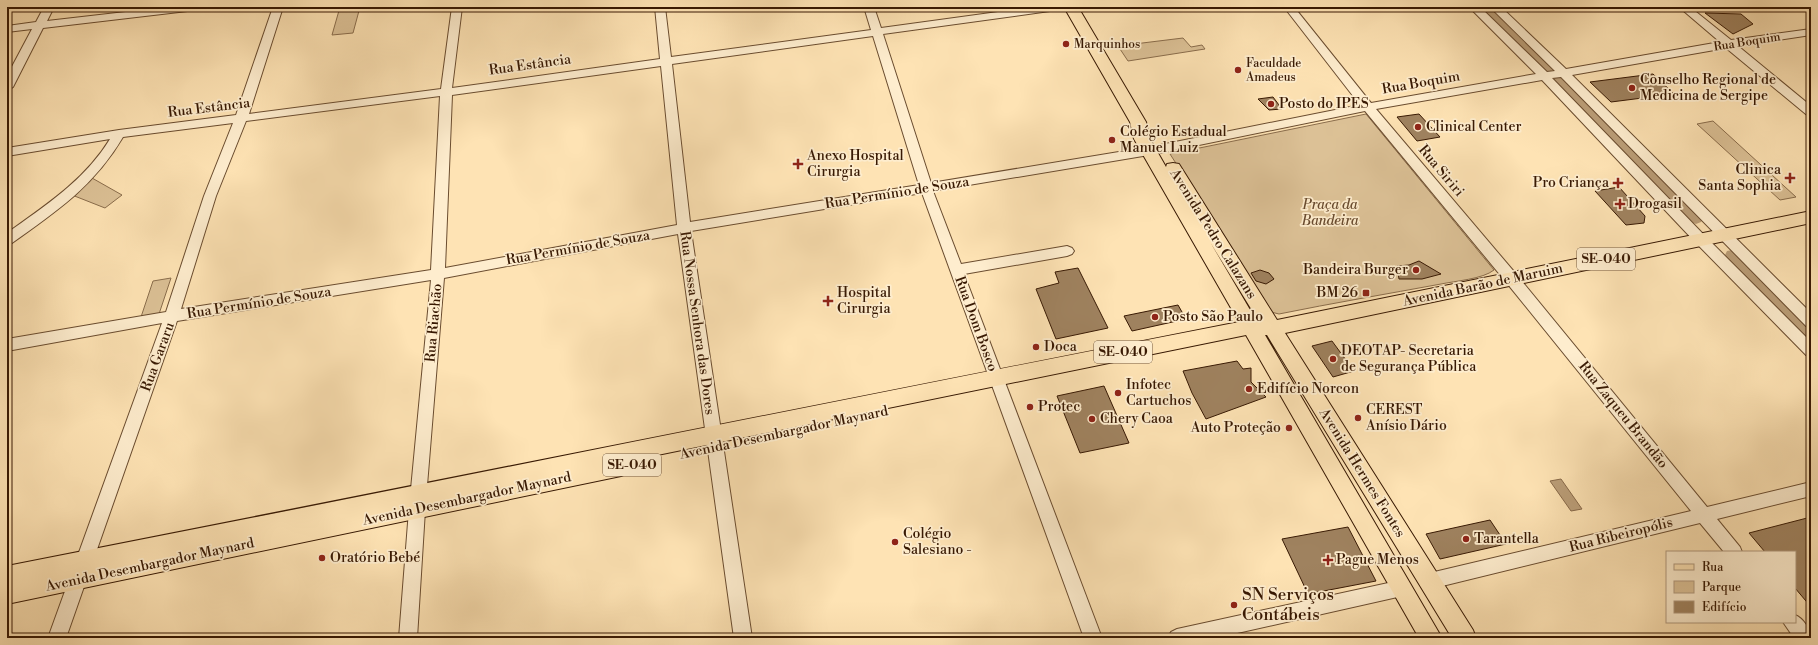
<svg xmlns="http://www.w3.org/2000/svg" width="1818" height="645" font-family="'Libre Bodoni',serif">
	<style>
		.green { fill: #dcc196; stroke: #8a6d4c }
		.water { fill: #bb9e78; stroke: #876949 }
		.lines { fill: none; stroke-linecap: round; stroke-linejoin: round }
		.canal { fill: #bb9e78; fill-rule: evenodd }
		.building { fill: #9f825f; stroke: #381903 }
		.minor-casing { stroke: #6a4c2f; stroke-width: 2 }
		.major-casing { stroke: #381903; stroke-width: 2 }
		.minor { fill: #feedce; fill-rule: evenodd }
		.major { fill: #fee3b4; fill-rule: evenodd }
		.poi-dot { fill: #8f2418; stroke: #feedce; stroke-width: 1.5 }
		.labels { text-anchor: middle; dominant-baseline: central; stroke-width: 3.5; stroke-linejoin: round; paint-order: stroke }
		.far-street-label { font-size: 12px; fill: #381903; stroke: #feedce }
		.far-poi-label { font-size: 12px; fill: #381903; stroke: #feedce; text-anchor: start }
		.shield { fill: #feedce; stroke: #735940; stroke-width: 1 }
		.shield-label { font-size: 13px; font-weight: bold; fill: #381903 }
		.street-label { font-size: 14px; fill: #381903; stroke: #feedce }
		.poi-label { font-size: 14px; fill: #381903; stroke: #feedce; text-anchor: start }
		.park-label { font-size: 14px; font-style: italic; fill: #694b2f; stroke: #feedce }
		.near-poi-label { font-size: 17px; fill: #381903; stroke: #feedce; text-anchor: start }
	</style>
	<rect width="100%" height="100%" fill="#fee3b4"/>
	<filter id="stains"><feTurbulence type="fractalNoise" baseFrequency=".005" numOctaves="4"/><feColorMatrix values="0 0 0 0 .2 0 0 0 0 .09 0 0 0 0 .02 0 0 0 .5 -.17"/></filter>
	<radialGradient id="worn" r=".72"><stop offset=".6" stop-color="#630" stop-opacity="0"/><stop offset="1" stop-color="#630" stop-opacity=".3"/></radialGradient>
	<path class="green" d="M340,7H360L353,33L332,35Z
		M1183,38L1191,47L1202,45L1205,49L1128,61L1118,46Z
		M1366,114L1494,270C1483,279 1455,281 1441,284C1387,294 1333,303 1279,314L1271,312L1170,154Z
		M1713,121L1796,197L1780,200L1697,124Z
		M92,178L122,195L105,208L72,195Z
		M171,278L159,314L141,317L153,281Z"/>
	<path class="water" d="M1561,479L1582,509L1571,511L1550,481Z"/>
	<g class="lines">
		<path class="canal" d="M1477,7H1489L1701,216L1703,219L1701,222L1696,224L1691,222Z
			M1732,250L1737,251L1811,325V341L1806,339L1727,259L1725,255L1727,251Z"/>
	</g>
	<path class="building" d="M1705,13L1741,14L1753,24L1733,34Z
		M1653,74L1674,94L1611,102L1590,82Z
		M1273,97L1282,109L1269,110L1258,99Z
		M1419,114L1440,137L1417,141L1397,117Z
		M1619,187L1645,216L1644,223L1626,225L1595,191Z
		M1419,261L1441,274L1422,279H1399L1397,266L1409,265Z
		M1078,268L1108,328L1056,339L1036,289L1059,283L1055,272Z
		M1260,270L1269,273L1274,279L1266,284L1256,281L1251,273Z
		M1178,305L1186,319L1132,331L1124,316Z
		M1332,341L1354,371L1333,377L1312,346Z
		M1237,361L1243,369L1251,368V382L1266,397L1206,419L1192,393L1183,371Z
		M1104,386L1129,443L1080,453L1057,396Z
		M1811,517V607L1795,588V552H1765L1749,533Z
		M1490,520L1506,544L1440,559L1426,534Z
		M1348,527L1376,581L1308,594L1282,539Z"/>
	<g class="lines">
		<defs>
			<path id="minor" d="M44,7H54L47,21L169,7H201L196,10L43,28L13,87L7,91V76L32,29L7,32V26L36,22Z
				M273,7H283L249,114L441,89L452,7H462L452,88L660,59L655,7H665L671,57L871,30L864,7H874L881,28L1034,7H1062L1057,10L883,34L931,183L1149,147L1153,148L1155,151L1153,154L1149,155L933,191L961,264L1067,246L1072,248L1074,251L1072,254L1067,256L964,274L1102,638H1084L922,193L691,231L752,638H734L678,234L444,278L425,510L417,638H399L409,510L431,280L177,321L66,638H48L162,323L7,351V339L166,312L204,196L233,123L123,137C94,186 57,211 12,243L7,245V233C45,206 85,180 110,139L7,156V148L119,130L236,115ZM873,36L919,185L690,222L672,64ZM661,66L677,225L445,268L452,95ZM440,96L431,270L181,309L216,196L246,121Z
				M1284,7H1294L1371,103L1536,74L1469,7H1480L1547,72L1555,71L1490,7H1501L1566,69L1720,42L1679,7H1690L1731,40L1811,29V35L1738,46L1811,106V116L1807,115L1726,48L1572,75L1811,313V327L1806,326L1561,77L1552,78L1706,237L1811,342V357L1806,355L1696,243L1542,80L1376,109L1516,274L1707,507L1811,482V496L1717,519L1740,547L1742,552H1724L1700,523L1430,589L1424,587L1422,581L1424,575L1430,573L1691,511L1506,282L1365,111L1160,153L1156,152L1154,149L1156,146L1160,145L1360,105Z
				M1402,580L1408,582L1411,588L1408,594L1402,596L1215,638H1168L1171,632L1177,629Z
				M1795,615C1803,618 1811,630 1811,638H1794L1783,622H1795Z"/>
			<path id="major" d="M1064,7H1078L1146,122L1150,139L1166,167L1167,164L1173,163L1179,164L1277,320L1811,211V223L1285,333L1473,630L1476,638H1452L1267,335H1265L1442,638H1419L1246,335L628,461L631,467L628,473L621,476L7,604V566C418,486 828,402 1239,322L1134,139L1130,122ZM1210,242L1258,320H1256Z"/>
		</defs>
		<use href="#minor" class="minor-casing"/>
		<use href="#major" class="major-casing"/>
		<use href="#minor" class="minor"/>
		<use href="#major" class="major"/>
	</g>
	<g class="poi-dot">
		<circle cx="1066" cy="44" r="4"/>
		<circle cx="1238" cy="70" r="4"/>
		<circle cx="1632" cy="88" r="4"/>
		<circle cx="1271" cy="104" r="4"/>
		<circle cx="1418" cy="127" r="4"/>
		<circle cx="1112" cy="140" r="4"/>
		<path d="M796 158h4v4h4v4h-4v4h-4v-4h-4v-4h4z"/>
		<path d="M1788 172h4v4h4v4h-4v4h-4v-4h-4v-4h4z"/>
		<path d="M1616 177h4v4h4v4h-4v4h-4v-4h-4v-4h4z"/>
		<path d="M1618 198h4v4h4v4h-4v4h-4v-4h-4v-4h4z"/>
		<circle cx="1416" cy="270" r="4"/>
		<rect x="1362" y="289" width="8" height="8" rx="2"/>
		<path d="M826 295h4v4h4v4h-4v4h-4v-4h-4v-4h4z"/>
		<circle cx="1155" cy="317" r="4"/>
		<circle cx="1036" cy="347" r="4"/>
		<circle cx="1333" cy="359" r="4"/>
		<circle cx="1249" cy="389" r="4"/>
		<circle cx="1118" cy="393" r="4"/>
		<circle cx="1030" cy="407" r="4"/>
		<circle cx="1358" cy="418" r="4"/>
		<circle cx="1092" cy="419" r="4"/>
		<circle cx="1289" cy="428" r="4"/>
		<circle cx="1466" cy="539" r="4"/>
		<circle cx="895" cy="542" r="4"/>
		<circle cx="322" cy="558" r="4"/>
		<path d="M1326 554h4v4h4v4h-4v4h-4v-4h-4v-4h4z"/>
		<circle cx="1234" cy="605" r="4"/>
	</g>
	<g class="labels">
		<g class="far-street-label">
			<text transform="translate(1747 42) rotate(-9)">Rua Boquim</text>
		</g>
		<g class="far-poi-label">
			<text x="1074" y="44">Marquinhos</text>
			<text x="1246" y="63">Faculdade<tspan x="1246" dy="14">Amadeus</tspan></text>
		</g>
		<g class="shield">
			<rect x="1577" y="248" width="58" height="22" rx="3"/>
			<rect x="1094" y="341" width="58" height="22" rx="3"/>
			<rect x="603" y="454" width="58" height="22" rx="3"/>
		</g>
		<g class="shield-label">
			<text x="1606" y="259">SE-040</text>
			<text x="1123" y="352">SE-040</text>
			<text x="632" y="465">SE-040</text>
		</g>
		<g class="street-label">
			<text transform="translate(530 65) rotate(-8)">Rua Estância</text>
			<text transform="translate(1421 83) rotate(-10)">Rua Boquim</text>
			<text transform="translate(209 108) rotate(-7)">Rua Estância</text>
			<text transform="translate(1441 171) rotate(50)">Rua Siriri</text>
			<text transform="translate(897 193) rotate(-9)">Rua Permínio de Souza</text>
			<text transform="translate(1213 234) rotate(58)">Avenida Pedro Calazans</text>
			<text transform="translate(578 248) rotate(-10)">Rua Permínio de Souza</text>
			<text transform="translate(1483 285) rotate(-12)">Avenida Barão de Maruim</text>
			<text transform="translate(259 303) rotate(-9)">Rua Permínio de Souza</text>
			<text transform="translate(434 323) rotate(-85)">Rua Riachão</text>
			<text transform="translate(697 323) rotate(82)">Rua Nossa Senhora das Dores</text>
			<text transform="translate(976 324) rotate(70)">Rua Dom Bosco</text>
			<text transform="translate(158 357) rotate(-70)">Rua Gararu</text>
			<text transform="translate(1623 415) rotate(51)">Rua Zaqueu Brandão</text>
			<text transform="translate(784 433) rotate(-12)">Avenida Desembargador Maynard</text>
			<text transform="translate(1362 473) rotate(58)">Avenida Hermes Fontes</text>
			<text transform="translate(467 499) rotate(-12)">Avenida Desembargador Maynard</text>
			<text transform="translate(1621 535) rotate(-14)">Rua Ribeiropólis</text>
			<text transform="translate(150 565) rotate(-12)">Avenida Desembargador Maynard</text>
		</g>
		<g class="poi-label">
			<text x="1640" y="80">Conselho Regional de<tspan x="1640" dy="16">Medicina de Sergipe</tspan></text>
			<text x="1279" y="104">Posto do IPES</text>
			<text x="1426" y="127">Clinical Center</text>
			<text x="1120" y="132">Colégio Estadual<tspan x="1120" dy="16">Manuel Luiz</tspan></text>
			<text x="807" y="156">Anexo Hospital<tspan x="807" dy="16">Cirurgia</tspan></text>
			<text x="1781" y="170" text-anchor="end">Clinica<tspan x="1781" dy="16">Santa Sophia</tspan></text>
			<text x="1609" y="183" text-anchor="end">Pro Criança</text>
			<text x="1628" y="204">Drogasil</text>
			<text x="1408" y="270" text-anchor="end">Bandeira Burger</text>
			<text x="837" y="293">Hospital<tspan x="837" dy="16">Cirurgia</tspan></text>
			<text x="1358" y="293" text-anchor="end">BM 26</text>
			<text x="1163" y="317">Posto São Paulo</text>
			<text x="1044" y="347">Doca</text>
			<text x="1341" y="351">DEOTAP- Secretaria<tspan x="1341" dy="16">de Segurança Pública</tspan></text>
			<text x="1126" y="385">Infotec<tspan x="1126" dy="16">Cartuchos</tspan></text>
			<text x="1257" y="389">Edifício Norcon</text>
			<text x="1038" y="407">Protec</text>
			<text x="1366" y="410">CEREST<tspan x="1366" dy="16">Anísio Dário</tspan></text>
			<text x="1100" y="419">Chery Caoa</text>
			<text x="1281" y="428" text-anchor="end">Auto Proteção</text>
			<text x="903" y="534">Colégio<tspan x="903" dy="16">Salesiano -</tspan></text>
			<text x="1474" y="539">Tarantella</text>
			<text x="330" y="558">Oratório Bebé</text>
			<text x="1336" y="560">Pague Menos</text>
		</g>
		<g class="park-label">
			<text x="1330" y="205">Praça da<tspan x="1330" dy="16">Bandeira</tspan></text>
		</g>
		<g class="near-poi-label">
			<text x="1242" y="595">SN Serviços<tspan x="1242" dy="20">Contábeis</tspan></text>
		</g>
	</g>
	<rect width="1818" height="645" fill="none" stroke="#fee3b4" stroke-width="24"/>
	<rect x="8" y="8" width="1802" height="629" fill="none" stroke="#381903" stroke-width="2"/>
	<rect x="12" y="12" width="1794" height="621" fill="none" stroke="#381903"/>
	<rect x="1666" y="551" width="130" height="72" fill="#feedce" stroke="#af987d"/>
	<rect x="1674" y="564" width="20" height="6" fill="#fee3b4" stroke="#af987d"/>
	<text x="1702" y="571" font-size="12" fill="#381903">Rua</text>
	<rect x="1674" y="581" width="20" height="12" fill="#dcc196" stroke="#af987d"/>
	<text x="1702" y="591" font-size="12" fill="#381903">Parque</text>
	<rect x="1674" y="601" width="20" height="12" fill="#9f825f" stroke="#af987d"/>
	<text x="1702" y="611" font-size="12" fill="#381903">Edifício</text>
	<rect width="100%" height="100%" filter="url(#stains)"/>
	<rect width="100%" height="100%" fill="url(#worn)"/>
</svg>
